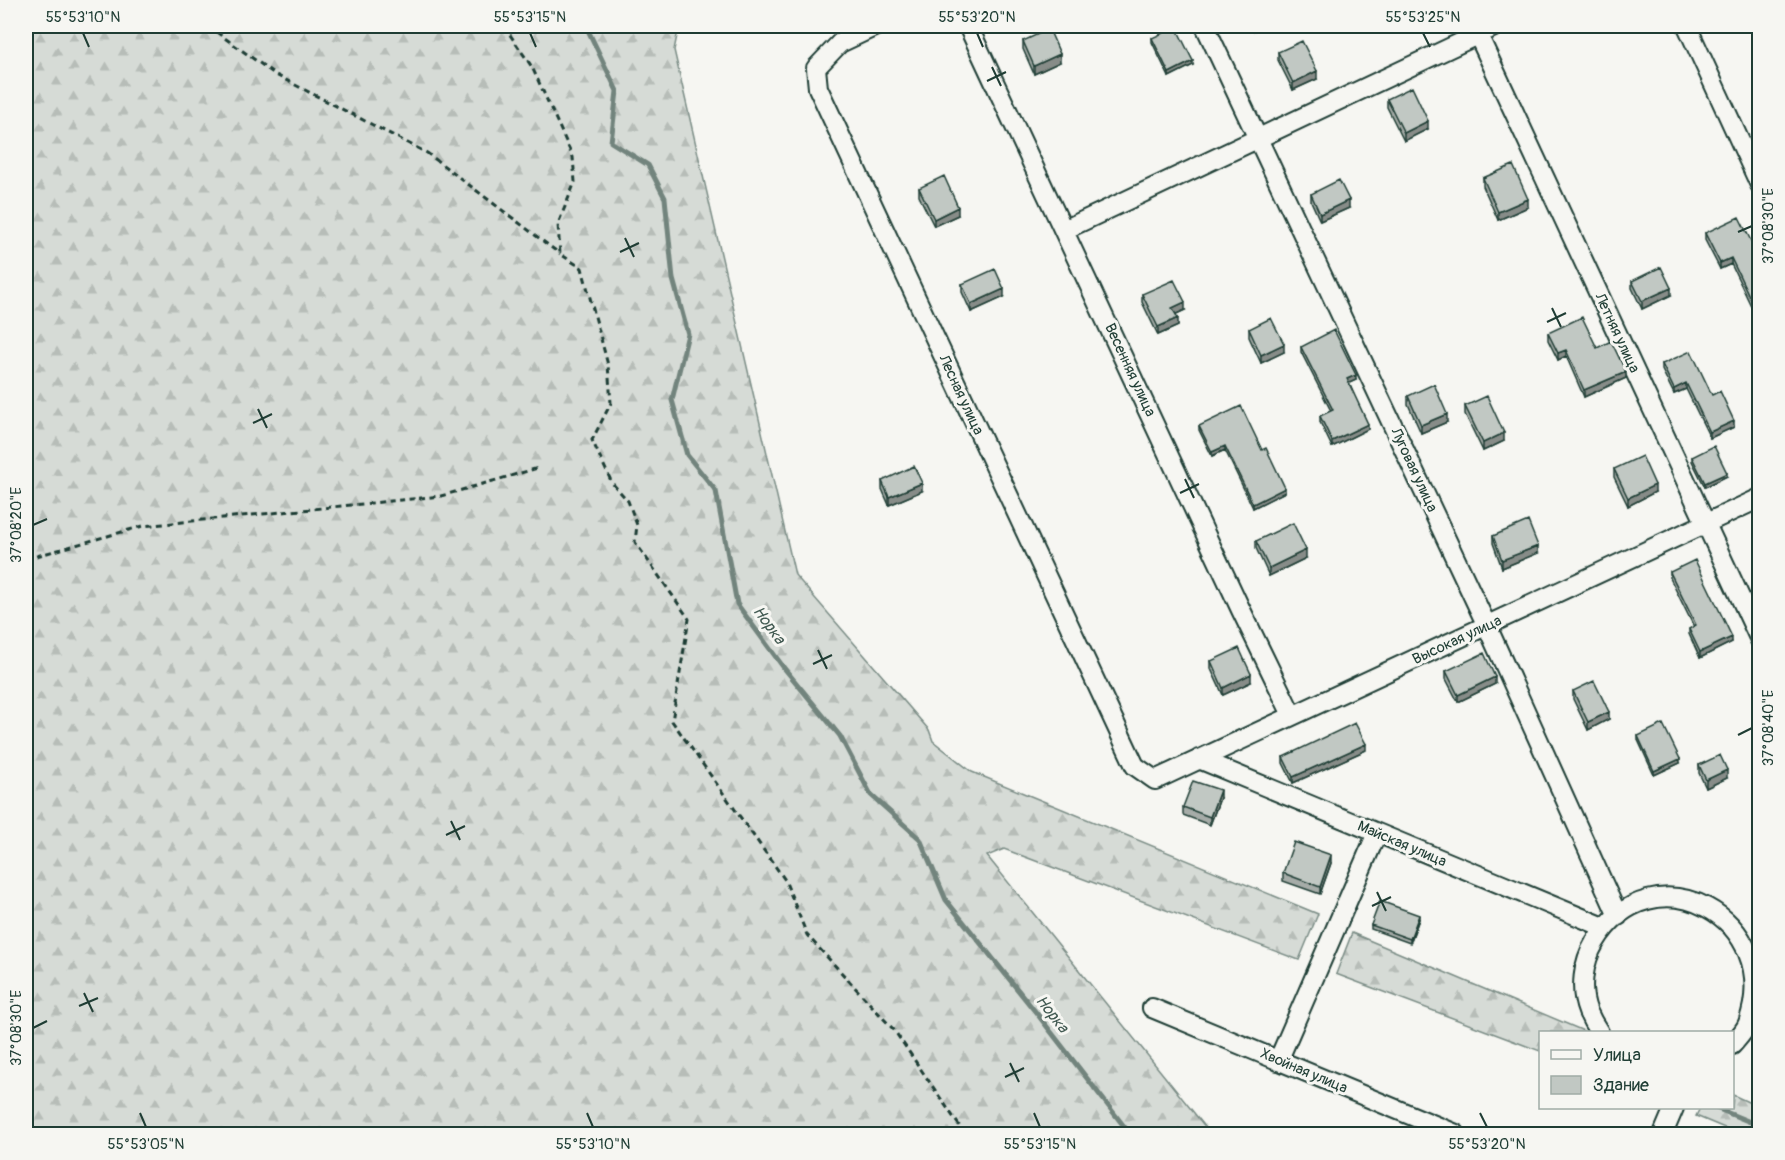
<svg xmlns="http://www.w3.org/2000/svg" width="1785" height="1160" font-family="Pangolin,sans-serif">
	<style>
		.forest { fill: url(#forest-firs); stroke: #7a8c85; stroke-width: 1.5 }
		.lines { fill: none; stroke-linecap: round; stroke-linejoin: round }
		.stream { stroke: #72847d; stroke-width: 5 }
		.minor-casing { stroke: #1f3d34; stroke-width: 22 }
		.path { stroke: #1f3d34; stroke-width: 3; stroke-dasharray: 6 4.5; stroke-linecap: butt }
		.minor { stroke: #f6f6f2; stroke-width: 18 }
		.wall { fill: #a6aca8; stroke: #1f3d34; stroke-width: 1.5 }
		.shaded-wall { fill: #878c88; stroke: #1f3d34; stroke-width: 1.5 }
		.building { fill: #c1c8c3; stroke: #1f3d34; stroke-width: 1.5 }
		.ticks { fill: none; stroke: #1f3d34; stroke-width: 2 }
		.labels { text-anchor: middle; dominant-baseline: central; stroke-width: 6; stroke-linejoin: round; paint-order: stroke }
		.street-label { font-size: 15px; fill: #1f3d34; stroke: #f6f6f2 }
		.water-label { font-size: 16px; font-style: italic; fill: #425a52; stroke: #f6f6f2 }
		.neatline { fill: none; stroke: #1f3d34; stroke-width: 2 }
		.ticks-label { font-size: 15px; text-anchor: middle; fill: #1f3d34 }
	</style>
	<defs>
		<pattern id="forest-firs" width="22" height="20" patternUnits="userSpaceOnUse" patternTransform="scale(1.5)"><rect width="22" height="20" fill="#d6dbd6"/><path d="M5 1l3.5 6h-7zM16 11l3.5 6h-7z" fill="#b7bdb8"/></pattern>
	</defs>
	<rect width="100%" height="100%" fill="#f6f6f2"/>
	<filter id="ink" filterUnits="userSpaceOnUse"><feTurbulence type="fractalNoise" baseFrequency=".0167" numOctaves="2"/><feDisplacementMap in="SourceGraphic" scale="12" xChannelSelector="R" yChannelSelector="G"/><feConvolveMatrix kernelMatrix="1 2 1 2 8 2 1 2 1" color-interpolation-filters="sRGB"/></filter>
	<g filter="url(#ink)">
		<path class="forest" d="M26,26H679L674,50L795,575L929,730L933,741L972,772L1318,914L1299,960L1004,849L987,856L1211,1134H26Z
			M1352,933L1586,1032H1540V1051L1336,974Z
			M1733,1095L1759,1107V1134H1739L1696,1116L1700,1108H1732Z"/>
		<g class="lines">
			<path class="stream" d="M586,26L617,91L611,142L648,165L665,198L673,279L688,334L672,400L687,455L716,491L737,604L784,668L840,736L871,795L920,839L946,900L1038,1015L1130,1134
				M1716,1108L1760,1126"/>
			<defs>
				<path id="minor" d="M876,26L840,43L816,68L818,88L1135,766L1155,780L1760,498
					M968,26L1241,610L1292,715
					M1205,26L1487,626L1618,916
					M1474,26L1760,640
					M1687,26L1760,185
					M1064,230L1496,26
					M1199,759L1604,927
					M1152,1008L1456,1134
					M1599,1032C1595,1026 1591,1019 1588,1012C1579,990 1583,962 1595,942C1652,847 1785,918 1748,1023C1745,1031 1738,1038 1732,1045
					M1278,1061L1377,833
					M1663,1134L1674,1108"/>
			</defs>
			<use href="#minor" class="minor-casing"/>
			<path class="path" d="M208,26L276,75L427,153L560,254
				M504,26L532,67L573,157L575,182L558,224L560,254L582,268L608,365L611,403L592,440L612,483L628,501L637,525L635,542L689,619L672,721L785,880L807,935L894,1030L965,1134
				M26,559L143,526L441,496L538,468"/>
			<use href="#minor" class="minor"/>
		</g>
		<path class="wall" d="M1152,38L1193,65L1169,77L1152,42Z
			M1023,41L1060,62L1034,74L1023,49Z
			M1278,52L1317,79L1293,90L1278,60Z
			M1387,99L1428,129L1404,141L1387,107Z
			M1483,178L1528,207L1498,220L1483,186Z
			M919,188L958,215L934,226L919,196Z
			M1311,194L1349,208L1320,221L1311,201Z
			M1705,233L1760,259L1753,310L1731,264L1720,269L1705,240Z
			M1632,281L1671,295L1642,309L1632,288Z
			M962,284L1004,297L971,312L962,292Z
			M1142,294L1185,310L1176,314L1178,326L1158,335L1142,302Z
			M1249,329L1284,352L1261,363L1249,337Z
			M1548,333L1597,348L1626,378L1584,397L1566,356L1558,360L1548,340Z
			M1301,347L1356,380L1349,383L1368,429L1332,447L1320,422V416L1331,411L1301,352Z
			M1662,364L1712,395L1734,427L1710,438L1686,389L1674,394L1662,370Z
			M1408,396L1447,422L1421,433L1408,404Z
			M1465,406L1504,441L1483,451L1465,414Z
			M1199,426L1262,450L1285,492L1253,508L1225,450L1212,456L1199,430Z
			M1692,457L1727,476L1705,487L1692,461Z
			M1614,469L1655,492L1628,506L1614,477Z
			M882,481L922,491L889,505L882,489Z
			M1493,536L1538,553L1502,568L1493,543Z
			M1256,541L1306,558L1269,576L1256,548Z
			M1670,572L1732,642L1700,658L1689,634V629L1694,627L1670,578Z
			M1211,661L1251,682L1223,695L1211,669Z
			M1446,671L1495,684L1458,702L1446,679Z
			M1573,691L1609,719L1588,730L1573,699Z
			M1638,736L1680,763L1654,775L1638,740Z
			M1366,750L1293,783L1283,763V757Z
			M1699,765L1727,778L1706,788L1699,773Z
			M1220,798L1210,825L1183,815V807Z
			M1331,863L1320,894L1283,881V873Z
			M1419,919L1410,943L1371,929V925Z"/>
		<path class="shaded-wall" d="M1254,26H1265L1254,31Z
			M1060,54V62L1034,74V66Z
			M1193,61V65L1169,77V73Z
			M1317,71V79L1293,90V83Z
			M1428,121V129L1404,141V133Z
			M1528,199V207L1498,220V212Z
			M1349,200V208L1320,221V214Z
			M958,207V215L934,226V219Z
			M1731,258V264L1720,269V263Z
			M1671,288V295L1642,309V301Z
			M1004,289V297L971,312V304Z
			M1760,301V307L1753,310V304Z
			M1185,302V310L1172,316V308Z
			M1178,318V326L1158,335V327Z
			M1284,344V352L1261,363V355Z
			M1566,350V356L1558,360V353Z
			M1626,372V378L1584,397V390Z
			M1356,375V380L1347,384V379Z
			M1686,383V389L1674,394V389Z
			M1447,414V422L1421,433V425Z
			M1734,421V427L1710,438V432Z
			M1368,424V429L1332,447V441Z
			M1504,433V441L1483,451V443Z
			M1225,446V450L1212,456V452Z
			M1727,473V476L1705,487V483Z
			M922,483V491L889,505V497Z
			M1655,485V492L1628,506V498Z
			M1285,488V492L1253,508V504Z
			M1538,546V553L1502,568V560Z
			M1306,550V558L1269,576V568Z
			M1732,637V642L1700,658V652Z
			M1251,674V682L1223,695V688Z
			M1495,677V684L1458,702V695Z
			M1609,712V719L1588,730V722Z
			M1366,744V750L1293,783V777Z
			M1680,759V763L1654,775V771Z
			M1727,770V778L1706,788V780Z
			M1220,790V798L1210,825V817Z
			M1331,855V863L1320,894V887Z
			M1419,915V919L1410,943V939Z"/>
		<path class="building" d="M1176,27L1193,61L1169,73L1152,38Z
			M1049,29L1060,54L1034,66L1023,41Z
			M1302,41L1317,71L1293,83L1278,52Z
			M1412,87L1428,121L1404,133L1387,99Z
			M1513,165L1528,199L1498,212L1483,178Z
			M944,176L958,207L934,219L919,188Z
			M1339,180L1349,200L1320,214L1311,194Z
			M1739,217L1760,259V301L1753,304L1731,258L1720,263L1705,233Z
			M1661,267L1671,288L1642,301L1632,281Z
			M995,269L1004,289L971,304L962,284Z
			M1174,280L1185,302L1172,308L1178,318L1158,327L1142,294Z
			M1582,317L1597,348L1611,341L1626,372L1584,390L1566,350L1558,353L1548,333Z
			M1271,318L1284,344L1261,355L1249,329Z
			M1334,330L1356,375L1347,379L1368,424L1332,441L1320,416L1333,410L1301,347Z
			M1691,351L1712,395L1720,391L1734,421L1710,432L1686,383L1674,389L1662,364Z
			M1434,384L1447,414L1421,425L1408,396Z
			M1487,396L1504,433L1483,443L1465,406Z
			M1241,406L1262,450L1266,448L1285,488L1253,504L1225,446L1212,452L1199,426Z
			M1714,446L1727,473L1705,483L1692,457Z
			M1642,456L1655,485L1628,498L1614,469Z
			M914,466L922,483L889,497L882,481Z
			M1528,521L1538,546L1502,560L1493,536Z
			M1293,523L1306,550L1269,568L1256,541Z
			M1695,560L1732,637L1700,652L1689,629L1696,625L1670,572Z
			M1239,648L1251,674L1223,688L1211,661Z
			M1484,653L1495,677L1458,695L1446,671Z
			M1594,681L1609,712L1588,722L1573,691Z
			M1355,723L1366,744L1293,777L1283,757Z
			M1663,724L1680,759L1654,771L1638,736Z
			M1720,755L1727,770L1706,780L1699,765Z
			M1193,781L1220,790L1210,817L1183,807Z
			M1294,842L1331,855L1320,887L1283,873Z
			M1380,901L1419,915L1410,939L1371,925Z"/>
	</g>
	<path class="ticks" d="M83,33L89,47M530,33L536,47M977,33L983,47M1423,33L1430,47M992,67L1001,86M987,81L1006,72M1738,232L1752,226M625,238L634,257M620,252L639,243M1552,308L1561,327M1547,322L1566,313M258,409L267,428M253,423L272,414M1185,479L1194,498M1180,493L1199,484M33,525L47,519M818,650L827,669M813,664L832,655M1738,735L1752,728M451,821L460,840M446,835L465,826M1377,892L1386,911M1372,906L1391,897M84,993L93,1012M79,1006L98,998M33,1028L47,1021M1010,1063L1019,1082M1005,1077L1024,1068M140,1113L146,1127M587,1113L593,1127M1034,1113L1040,1127M1480,1113L1487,1127"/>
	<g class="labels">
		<g class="street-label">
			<text transform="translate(1617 333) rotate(65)">Летняя улица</text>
			<text transform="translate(1130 370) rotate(65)">Весенняя улица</text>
			<text transform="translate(961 395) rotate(65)">Лесная улица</text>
			<text transform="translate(1414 470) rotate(65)">Луговая улица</text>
			<text transform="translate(1457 640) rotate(-25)">Высокая улица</text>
			<text transform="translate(1402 844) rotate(23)">Майская улица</text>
			<text transform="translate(1304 1071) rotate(23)">Хвойная улица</text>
		</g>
		<g class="water-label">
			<text transform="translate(769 625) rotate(54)">Норка</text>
			<text transform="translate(1052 1014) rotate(52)">Норка</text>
		</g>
	</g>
	<rect width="1785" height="1160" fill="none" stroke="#f6f6f2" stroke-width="66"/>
	<rect x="1539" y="1031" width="195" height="78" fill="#f6f6f2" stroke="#a0aca6" stroke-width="1.5"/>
	<rect x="1551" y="1050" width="30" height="9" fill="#f6f6f2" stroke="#a0aca6" stroke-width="1.5"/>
	<text x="1593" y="1061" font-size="18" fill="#1f3d34">Улица</text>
	<rect x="1551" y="1076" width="30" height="18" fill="#c1c8c3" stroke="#a0aca6" stroke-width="1.5"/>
	<text x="1593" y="1091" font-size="18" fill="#1f3d34">Здание</text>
	<rect x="33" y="33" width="1719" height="1094" class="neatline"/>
	<g class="ticks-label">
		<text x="83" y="22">55°53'10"N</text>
		<text x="530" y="22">55°53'15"N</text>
		<text x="977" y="22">55°53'20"N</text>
		<text x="1423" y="22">55°53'25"N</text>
		<text transform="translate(1768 226) rotate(-90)" y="5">37°08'30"E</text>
		<text transform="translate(16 525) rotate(-90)" y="5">37°08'20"E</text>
		<text transform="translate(1768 728) rotate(-90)" y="5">37°08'40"E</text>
		<text transform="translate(16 1028) rotate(-90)" y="5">37°08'30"E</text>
		<text x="146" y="1149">55°53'05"N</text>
		<text x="593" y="1149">55°53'10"N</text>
		<text x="1040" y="1149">55°53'15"N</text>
		<text x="1487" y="1149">55°53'20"N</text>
	</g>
</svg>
